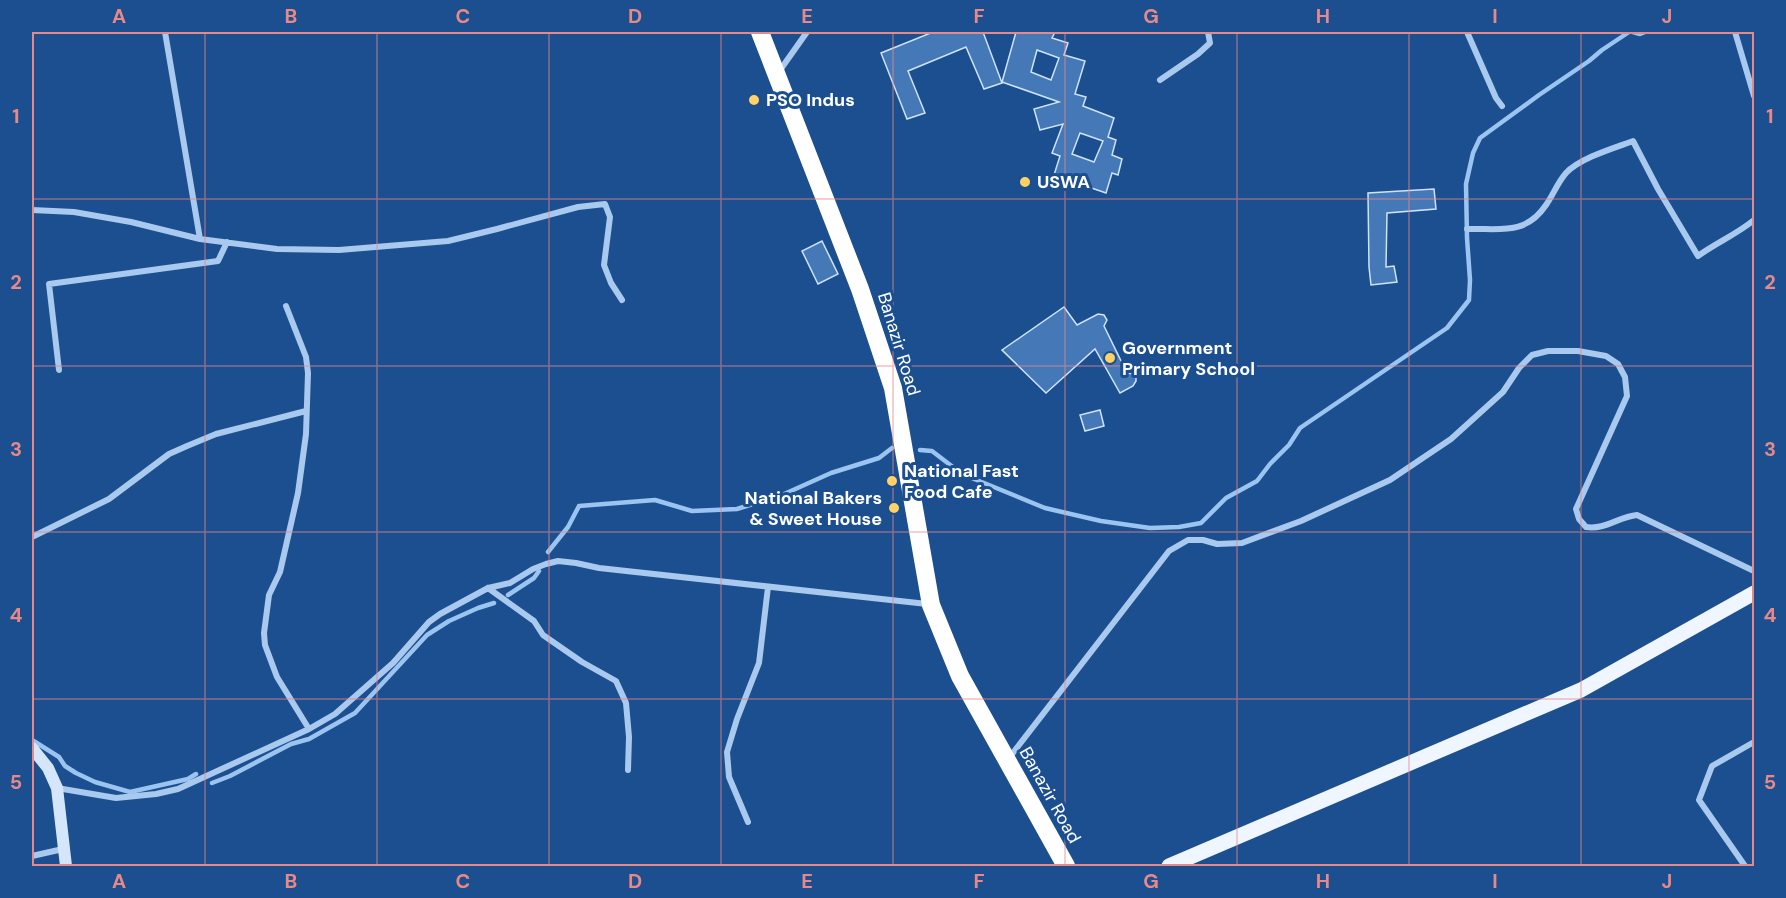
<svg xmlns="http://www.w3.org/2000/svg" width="1786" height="898" font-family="'DM Sans',sans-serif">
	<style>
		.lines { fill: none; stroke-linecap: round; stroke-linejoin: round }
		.stream { stroke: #9cc4f0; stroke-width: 4.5 }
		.building { fill: #4478b7; stroke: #cfe3fa; stroke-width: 1.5; fill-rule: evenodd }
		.street { stroke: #a9c9ee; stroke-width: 6 }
		.secondary { stroke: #d6e6fa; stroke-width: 12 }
		.primary { stroke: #f0f6ff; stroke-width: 15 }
		.highway { stroke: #fff; stroke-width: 18 }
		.grid { fill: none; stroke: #e88989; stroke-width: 1.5; stroke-opacity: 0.55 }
		.poi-dot { fill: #ffd166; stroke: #1b4f8f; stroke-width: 2 }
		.labels { text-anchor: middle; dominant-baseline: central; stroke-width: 6; stroke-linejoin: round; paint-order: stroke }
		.poi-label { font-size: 18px; font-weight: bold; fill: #fff; stroke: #1b4f8f; text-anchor: start }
		.street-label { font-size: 18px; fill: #fff; stroke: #1b4f8f }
		.neatline { fill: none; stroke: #e88989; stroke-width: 2 }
		.grid-label { font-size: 20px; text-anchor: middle; font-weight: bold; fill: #e88989 }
	</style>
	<rect width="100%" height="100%" fill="#1b4f8f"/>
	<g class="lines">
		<path class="stream" d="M1633,32L1640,34L1645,32
			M920,450L932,451L962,474L1045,508L1101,521L1150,528L1179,527L1201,523L1226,498L1257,481L1270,464L1289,445L1300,428L1447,328L1469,300L1470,280L1467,238L1466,184L1473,153L1480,138L1539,95L1589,61L1602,50L1629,32
			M548,552L568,527L579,506L655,500L692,511L737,509L782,495L831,473L879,458L892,448
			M508,595L534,578L539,571
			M32,740L59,757L65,766L76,773L95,782L130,792L188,779L196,774
			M212,783L230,776L291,744L309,739L355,713L427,635L449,621L478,608L494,603"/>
	</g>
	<path class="building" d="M933,32H983L1002,83L984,89L966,47L908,71L925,113L907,119L881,53Z
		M1016,32H1055L1052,38L1068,43L1064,55L1085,61L1075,94L1086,97L1083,106L1114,118L1108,137L1116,140L1112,155L1122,159L1118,175L1112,173L1106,193L1054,175L1060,156L1052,153L1063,124L1040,130L1034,109L1059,102L1002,82ZM1037,50L1059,58L1051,80L1031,72ZM1080,133L1103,141L1094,162L1072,154Z
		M1434,189L1436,209L1387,213L1386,267L1394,266L1397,282L1371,285L1369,267L1368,193Z
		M822,241L838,274L818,284L802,251Z
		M1064,307L1077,325L1098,314L1104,315L1107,320L1104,326L1127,373L1133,374L1136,377V381L1133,386L1120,393L1095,349L1046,393L1002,350Z
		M1100,410L1104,426L1085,431L1080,415Z"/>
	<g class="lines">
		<path class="street" d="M165,32L200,239
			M1467,32L1496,98L1502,106
			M1735,32L1754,96
			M778,73L807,32
			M1160,80L1198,54L1210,43L1208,32
			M32,210L74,212L131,222L200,239L277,249L339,250L448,241L497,229L578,207L605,204L610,217L604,265L611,283L622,300
			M1467,229C1500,228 1525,236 1546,205C1553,195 1558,182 1566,173C1580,158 1614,148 1633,141L1658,189L1698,256C1716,243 1737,234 1754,220
			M286,306L306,357L308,373L306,434L298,493L280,572L269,595L264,633L265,645L277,677L309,729
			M59,370L49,284L218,261L227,242
			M32,537L109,499L169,454L187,446L216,434L306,411
			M488,588L534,621L543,635L582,662L616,681L626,703L629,737L628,770
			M1009,758L1169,551L1188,540H1203L1217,544L1242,543L1301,521L1390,480L1451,439L1503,392L1519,368L1532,355L1548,351H1578L1606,356L1618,364L1625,377L1627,396L1576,509L1579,519L1586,527C1605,530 1618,517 1637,515L1754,571
			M57,788L116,798L156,794L178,789L309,729L335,714L393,663L429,622L440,614L488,588L510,583L533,569L546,564L558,561L576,563L599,568L927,604
			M748,822L729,777L727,752L737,719L759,663L768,587
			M32,856L63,849
			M1745,866L1699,800L1712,766L1754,742"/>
		<path class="secondary" d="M32,748L48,768L57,788L66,866"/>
		<path class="primary" d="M1169,866L1581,690L1754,593"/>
		<path class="highway" d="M760,32L860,289L893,388L931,605L960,676L1066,866"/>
	</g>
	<path class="grid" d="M205,32V866M377,32V866M549,32V866M721,32V866M893,32V866M1065,32V866M1237,32V866M1409,32V866M1581,32V866M32,199H1754M32,366H1754M32,532H1754M32,699H1754"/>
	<g class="poi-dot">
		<circle cx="754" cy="100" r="6"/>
		<circle cx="1025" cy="182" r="6"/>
		<circle cx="1110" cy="358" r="6"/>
		<circle cx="892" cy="481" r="6"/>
		<circle cx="894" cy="508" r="6"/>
	</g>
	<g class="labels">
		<g class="poi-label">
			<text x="766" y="100">PSO Indus</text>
			<text x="1037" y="182">USWA</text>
			<text x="1122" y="348">Government<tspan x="1122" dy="21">Primary School</tspan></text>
			<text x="904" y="471">National Fast<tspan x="904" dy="21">Food Cafe</tspan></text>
			<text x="882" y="498" text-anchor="end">National Bakers<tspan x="882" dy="21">&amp; Sweet House</tspan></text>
		</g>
		<g class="street-label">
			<text transform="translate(899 344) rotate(73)">Banazir Road</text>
			<text transform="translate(1050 795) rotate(61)">Banazir Road</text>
		</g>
	</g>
	<rect width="1786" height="898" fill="none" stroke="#1b4f8f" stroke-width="66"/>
	<rect x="33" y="33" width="1720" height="832" class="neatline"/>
	<g class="grid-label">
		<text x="119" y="23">A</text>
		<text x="291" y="23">B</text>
		<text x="463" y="23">C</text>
		<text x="635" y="23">D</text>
		<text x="807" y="23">E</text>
		<text x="979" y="23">F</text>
		<text x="1151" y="23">G</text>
		<text x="1323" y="23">H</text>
		<text x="1495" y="23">I</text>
		<text x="1667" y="23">J</text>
		<text x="16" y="123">1</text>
		<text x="1770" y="123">1</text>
		<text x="16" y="289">2</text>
		<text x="1770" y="289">2</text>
		<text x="16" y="456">3</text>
		<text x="1770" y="456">3</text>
		<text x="16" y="622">4</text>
		<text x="1770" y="622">4</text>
		<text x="16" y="789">5</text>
		<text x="1770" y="789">5</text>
		<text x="119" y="888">A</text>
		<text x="291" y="888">B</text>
		<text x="463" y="888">C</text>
		<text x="635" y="888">D</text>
		<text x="807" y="888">E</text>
		<text x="979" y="888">F</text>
		<text x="1151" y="888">G</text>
		<text x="1323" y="888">H</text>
		<text x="1495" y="888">I</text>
		<text x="1667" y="888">J</text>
	</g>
</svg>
